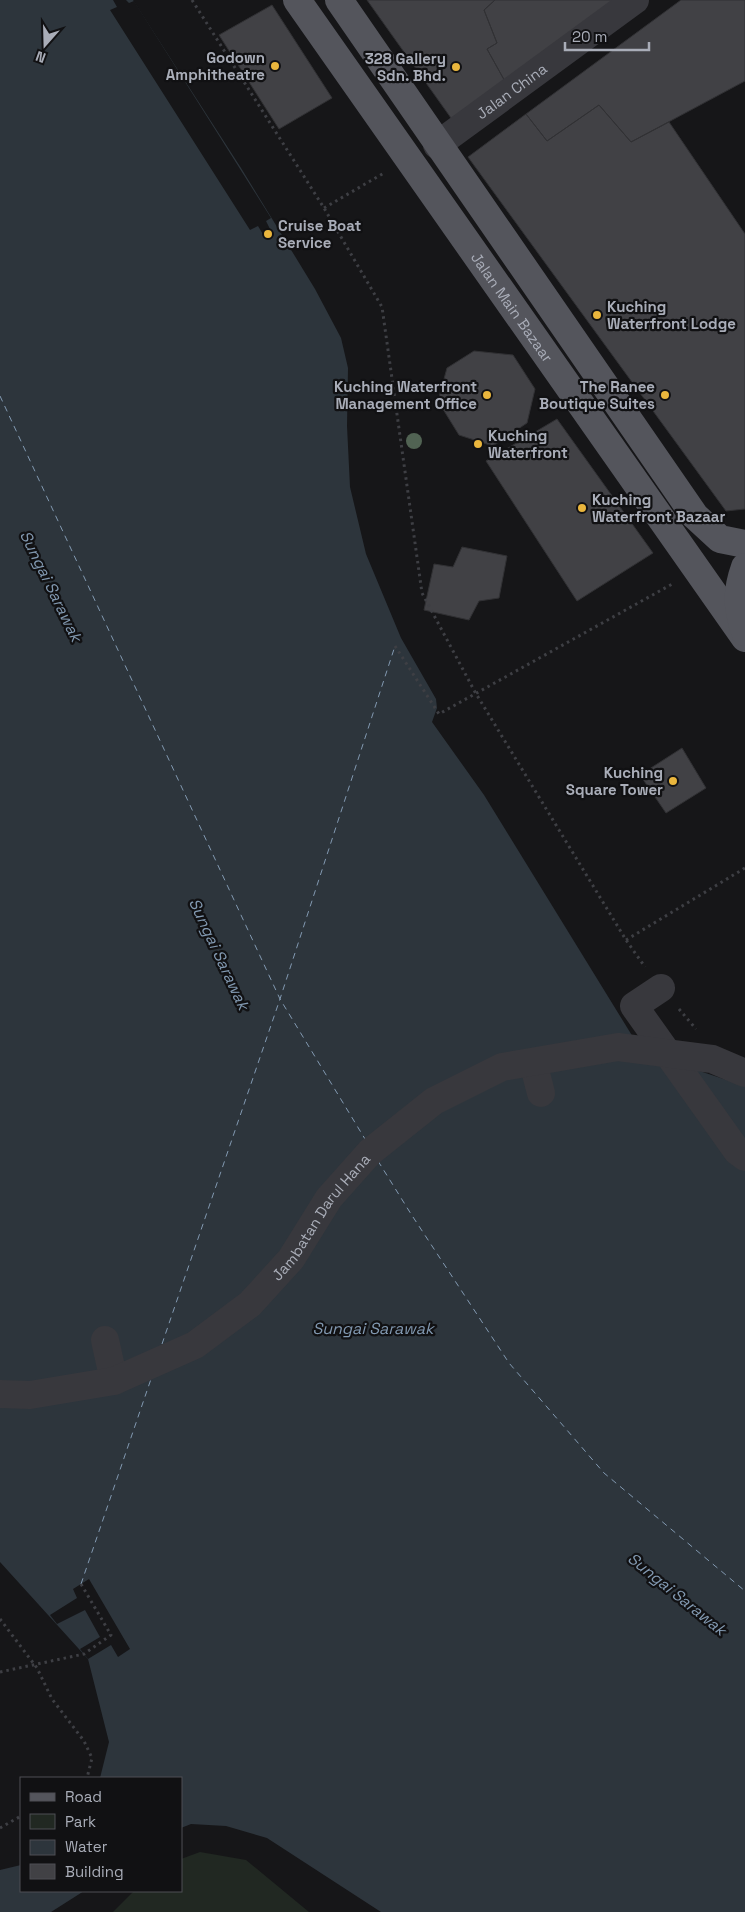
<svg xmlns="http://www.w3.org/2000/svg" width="745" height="1912" font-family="'Space Grotesk',sans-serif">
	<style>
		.green { fill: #212822 }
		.water { fill: #2d353c }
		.pier { fill: #161618 }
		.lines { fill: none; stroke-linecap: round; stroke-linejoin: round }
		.ferry { stroke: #8299b1; stroke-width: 1; stroke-dasharray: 6 5; stroke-linecap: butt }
		.building { fill: #414145; stroke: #313134 }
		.path { stroke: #3e3f44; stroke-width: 3; stroke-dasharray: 2.5 4; stroke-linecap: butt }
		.minor { stroke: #38383d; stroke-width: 28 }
		.major { stroke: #54555c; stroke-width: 28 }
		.minor-bridge { stroke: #38383d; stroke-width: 28 }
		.tree { fill: #516353 }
		.poi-dot { fill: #eab63d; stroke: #111113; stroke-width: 2 }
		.labels { text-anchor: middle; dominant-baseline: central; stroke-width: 4.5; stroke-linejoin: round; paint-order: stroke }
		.poi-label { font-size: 15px; font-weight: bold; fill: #a9adb8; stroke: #111113; text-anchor: end }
		.street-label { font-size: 15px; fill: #a9adb8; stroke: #111113 }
		.water-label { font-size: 16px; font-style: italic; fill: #8299b1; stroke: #111113 }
	</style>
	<rect width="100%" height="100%" fill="#161618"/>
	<path class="green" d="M200,1852L246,1860L309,1912H113L134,1891H181V1859Z"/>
	<path class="water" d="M0,0H133L241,168L315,289L341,338L348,368L347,426L350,487L366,554L401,638L436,699L437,708L432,722L484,795L636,1042L657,1057L745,1086V1912H381L267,1838L226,1826L191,1824L181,1828V1778H100L109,1742L88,1659L0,1562Z
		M21,1865V1891H84L51,1912H0V1870Z"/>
	<path class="pier" d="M113,0H126L129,3L134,1L271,218L266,221L272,233L264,236L258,226L250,230L110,10L117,7Z
		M89,1579L130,1649L118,1657L111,1645L88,1659L80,1649L100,1637L85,1610L57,1624L50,1615L77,1598L73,1589Z"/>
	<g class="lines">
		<path class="ferry" d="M0,396L280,999L365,1139
			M378,1161L411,1214L509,1363L604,1473L745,1591
			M162,1344L280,999L395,646
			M81,1584L151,1379"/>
	</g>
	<path class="building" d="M367,0H495L484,10L497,43L487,49L507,85L456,125Z
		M495,0H624L507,85L487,49L497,43L484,10Z
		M681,0H745V81L631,142L599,105L547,141L526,114Z
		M272,5L332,98L279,129L219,35Z
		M599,105L631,142L669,122L745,234V509L726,511L468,157L526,114L547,141Z
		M474,351L513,355L535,389L527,423L493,446L459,435L438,401L447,368Z
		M557,419L653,553L577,601L486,461Z
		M462,547L507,556L499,598L479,601L469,620L424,610L434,564L453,567Z
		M682,748L706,788L666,813L640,775Z"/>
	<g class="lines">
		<path class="path" d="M192,0L324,208L382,307L422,593L475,692L626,940L645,967
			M324,208L384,173
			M395,646L439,714L674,583
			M626,940L745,868
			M679,1009L696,1029
			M0,1619L37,1668L52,1699L84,1741L92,1758L87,1778
			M0,1672L84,1654L111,1635L81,1584
			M0,1828L21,1816"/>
		<g class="minor">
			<path id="s1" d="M437,145L635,0"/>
			<path d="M661,988L634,1006L737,1151L745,1157"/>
			<path d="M533,1062L541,1093"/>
			<path d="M105,1340L114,1381"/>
		</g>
		<g class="major">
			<path id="s2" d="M297,0L745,638"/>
			<path d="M339,0L695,516L720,539L745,544"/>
			<path d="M745,632C737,607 736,592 745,567"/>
		</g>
		<path class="minor-bridge" id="s3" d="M0,1394L30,1395L114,1381L195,1345L250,1304L291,1259L329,1198L370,1152L434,1101L502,1067L618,1047L712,1059L745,1073"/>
	</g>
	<circle class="tree" cx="414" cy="441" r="8"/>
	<g class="poi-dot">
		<circle cx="275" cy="66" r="5"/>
		<circle cx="456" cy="67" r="5"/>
		<circle cx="268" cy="234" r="5"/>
		<circle cx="597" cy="315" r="5"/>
		<circle cx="487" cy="395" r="5"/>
		<circle cx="665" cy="395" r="5"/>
		<circle cx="478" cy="444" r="5"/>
		<circle cx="582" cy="508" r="5"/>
		<circle cx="673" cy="781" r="5"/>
	</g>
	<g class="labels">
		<g class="poi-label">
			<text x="265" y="57">Godown<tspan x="265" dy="17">Amphitheatre</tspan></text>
			<text x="446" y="58">328 Gallery<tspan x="446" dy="17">Sdn. Bhd.</tspan></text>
			<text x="278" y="225" text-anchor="start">Cruise Boat<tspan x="278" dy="17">Service</tspan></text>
			<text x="607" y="306" text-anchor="start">Kuching<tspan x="607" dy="17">Waterfront Lodge</tspan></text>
			<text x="477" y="386">Kuching Waterfront<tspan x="477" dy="17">Management Office</tspan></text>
			<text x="655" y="386">The Ranee<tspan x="655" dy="17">Boutique Suites</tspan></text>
			<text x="488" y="435" text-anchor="start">Kuching<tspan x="488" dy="17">Waterfront</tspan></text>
			<text x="592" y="499" text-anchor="start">Kuching<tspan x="592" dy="17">Waterfront Bazaar</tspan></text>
			<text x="663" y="772">Kuching<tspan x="663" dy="17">Square Tower</tspan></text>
		</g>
		<g class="street-label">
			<text stroke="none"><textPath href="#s1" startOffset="92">Jalan China</textPath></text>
			<text stroke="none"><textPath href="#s2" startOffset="375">Jalan Main Bazaar</textPath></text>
			<text stroke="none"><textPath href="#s3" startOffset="385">Jambatan Darul Hana</textPath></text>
		</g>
		<g class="water-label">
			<text transform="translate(51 586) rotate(64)">Sungai Sarawak</text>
			<text transform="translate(219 954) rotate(65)">Sungai Sarawak</text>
			<text x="373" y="1328">Sungai Sarawak</text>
			<text transform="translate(677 1594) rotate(39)">Sungai Sarawak</text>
		</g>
	</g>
	<rect x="20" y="1777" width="162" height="115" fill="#111113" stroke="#4e4f55"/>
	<rect x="30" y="1793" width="25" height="8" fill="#54555c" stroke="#4e4f55"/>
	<text x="65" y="1802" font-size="15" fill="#a9adb8">Road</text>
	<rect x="30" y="1814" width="25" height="15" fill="#212822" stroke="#4e4f55"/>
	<text x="65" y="1827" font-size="15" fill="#a9adb8">Park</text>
	<rect x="30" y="1840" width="25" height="15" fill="#2d353c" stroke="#4e4f55"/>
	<text x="65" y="1852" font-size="15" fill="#a9adb8">Water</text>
	<rect x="30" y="1864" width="25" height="15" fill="#414145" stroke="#4e4f55"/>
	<text x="65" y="1877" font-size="15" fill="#a9adb8">Building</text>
	<g transform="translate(45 45) rotate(200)" stroke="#111113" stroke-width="4" paint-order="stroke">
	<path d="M0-4L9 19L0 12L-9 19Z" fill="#a9adb8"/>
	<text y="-8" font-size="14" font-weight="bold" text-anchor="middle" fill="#a9adb8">N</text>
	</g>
	<path d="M565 42v8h84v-8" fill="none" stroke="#a9adb8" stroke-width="2.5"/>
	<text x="572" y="42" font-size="15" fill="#a9adb8" stroke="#111113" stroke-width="4" paint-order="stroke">20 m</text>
</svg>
